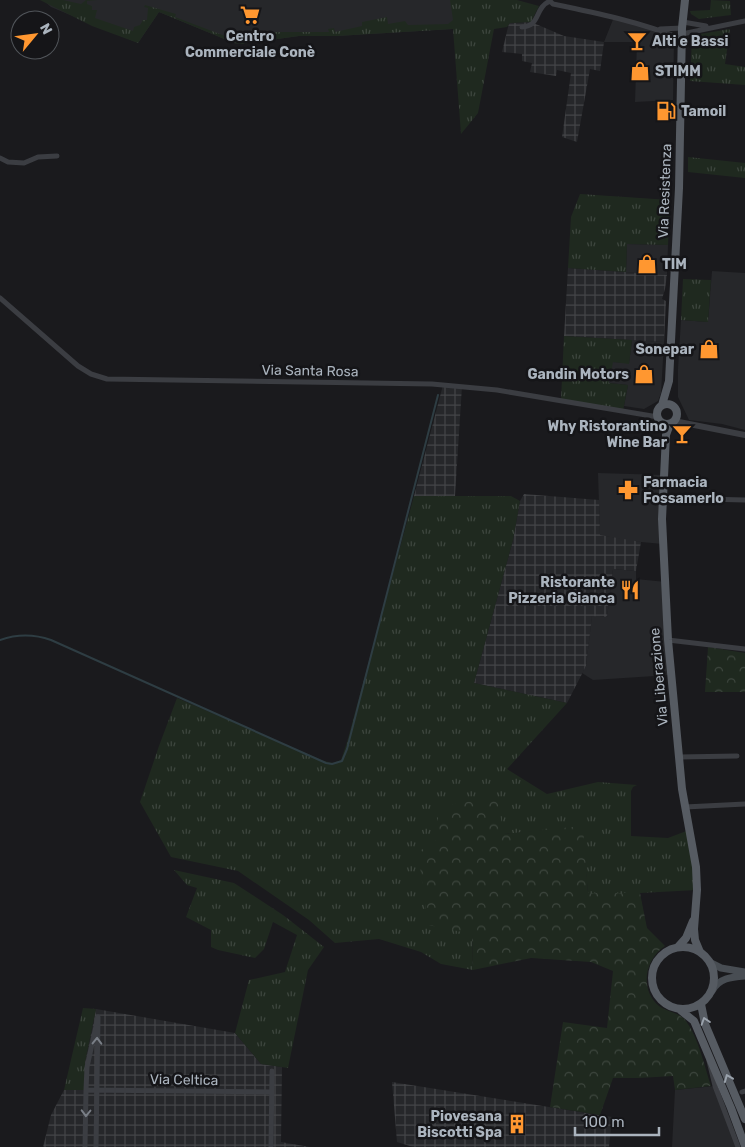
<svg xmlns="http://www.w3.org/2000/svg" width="745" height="1147" font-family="Rubik,sans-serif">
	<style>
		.built { fill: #26272a }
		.industrial { fill: url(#industrial-grid) }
		.grass { fill: url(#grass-tufts) }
		.forest { fill: url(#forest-crowns) }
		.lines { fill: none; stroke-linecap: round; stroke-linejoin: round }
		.stream { stroke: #2e3d43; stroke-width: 2 }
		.minor { stroke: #3b3d42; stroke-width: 5 }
		.tertiary { stroke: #3b3d42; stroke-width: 6 }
		.secondary { stroke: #484d53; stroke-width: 7 }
		.primary { stroke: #565b62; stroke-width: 8 }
		.oneway { stroke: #9aa2ac }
		.oneway2 { stroke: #797e86 }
		.labels { text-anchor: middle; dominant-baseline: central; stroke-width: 5; stroke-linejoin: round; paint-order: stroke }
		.poi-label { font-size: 14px; font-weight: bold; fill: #abb4be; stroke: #151518; text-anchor: start }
		.street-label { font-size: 14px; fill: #abb4be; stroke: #151518 }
	</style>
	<defs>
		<pattern id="industrial-grid" width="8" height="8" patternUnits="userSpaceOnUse" patternTransform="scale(1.25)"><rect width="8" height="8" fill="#26272a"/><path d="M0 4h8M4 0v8" fill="none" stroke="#434447"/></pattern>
		<pattern id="grass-tufts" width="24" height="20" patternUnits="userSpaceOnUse" patternTransform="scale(1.25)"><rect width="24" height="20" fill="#1f291f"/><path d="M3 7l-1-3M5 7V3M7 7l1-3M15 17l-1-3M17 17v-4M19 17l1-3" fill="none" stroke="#3d463e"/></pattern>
		<pattern id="forest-crowns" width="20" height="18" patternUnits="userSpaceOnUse" patternTransform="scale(1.25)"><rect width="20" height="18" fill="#1f291f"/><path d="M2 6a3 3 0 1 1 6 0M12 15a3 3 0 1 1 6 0" fill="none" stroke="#3d463e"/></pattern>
	</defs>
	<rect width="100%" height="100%" fill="#1a1a1d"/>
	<path class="built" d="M43,0H454L453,29L337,36H299L241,44L234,43L159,12L138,43L51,7Z
		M614,17L670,35L674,40L673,100L635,102L637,42H604Z
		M627,244L668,245L667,275L626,272Z
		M712,271L745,273V430L722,424L689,420L678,397V369L681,320L708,322Z
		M632,340L664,342L661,393L658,401L644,409L624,406L628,385L609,383L612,362L629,363Z
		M598,473L664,475L663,544L630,541L600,535Z
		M613,569L636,571V579L666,582L670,675L593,680L582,673L586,666L592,615L607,617Z
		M715,1086L738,1147H672L675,1090Z"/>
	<path class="industrial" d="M531,22L564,36L604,42L600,71L590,69L577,142L562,137L571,73L557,70L556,76L530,72L532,63L522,61V54L502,52L509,23Z
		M568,268L667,275L665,289L662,299L666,301L664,342L564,336Z
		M443,385L462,386L455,496H414Z
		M524,494L599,500L600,535L641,542L636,571L613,569L607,617L592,616L586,666L567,703L474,683L513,540L520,501Z
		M96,1009L235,1033L261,1064L282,1067L281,1142L310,1147H43L51,1115L64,1090L86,1089L85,1062Z
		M392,1082L612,1117L609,1147H413L397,1142Z"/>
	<path class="grass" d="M40,0H63L81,4L86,0L98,1H87V4L92,6V10H97L95,18L133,31L134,27L140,25L143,20H147L148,8L144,7L145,5L176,14L175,17L233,39L244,40L272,35V32H329L328,29L334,28L335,32L362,26V22L387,17L388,24L405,21L408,25L448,24L453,20L450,0H517L539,6L531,22L510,23L507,27L494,29L478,113L461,134L453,29L337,36H299L241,44L234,43L159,12L138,43L92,26Z
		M711,0L730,1L731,15L699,19L691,14L690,11L710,10Z
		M730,29L725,64L745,67V85L690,81L692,38L694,35Z
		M688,157L745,163V178L688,172Z
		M580,194L670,200L668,245L627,244L626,272L568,268L571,217Z
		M683,279L711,280L708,322L681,320Z
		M564,336L632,340L629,364L613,362L609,383L628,385L623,411L561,400Z
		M414,496H511L520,501L513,540L474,683L567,703L507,769L547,794L598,782L637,785L633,787L631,791V836L668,838L689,830L697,890L640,893H588L582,827L504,834L472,934L473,970L441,964L421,952L379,939L335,943L309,920L238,871L171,857L140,802L159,746L177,698L324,761L333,763L341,760L347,742Z
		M174,870L234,883L283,915L324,947L308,970L288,1068L261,1064L235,1033L249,980L285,972L297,935L273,922L264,949L255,958L218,950L211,947V930L186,917L197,888L187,885Z
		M83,1008L96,1009L85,1062L86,1090H64Z"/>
	<path class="forest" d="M708,647L745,653V692H705Z
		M497,799L504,834L583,826L588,893H640L647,928L665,946C645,959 639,989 659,1006C667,1012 679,1012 686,1021C699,1039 704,1065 711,1086L675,1090L673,1076L639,1078H613L600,1115L550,1107L563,1022L607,1028L613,971L591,962L531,958L473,970L472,934L428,925L418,852L438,839V812L456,803Z"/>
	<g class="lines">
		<path class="stream" d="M0,640C17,634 34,634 51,640L326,763L332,764L342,761L347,749L438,395"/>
		<path class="minor" d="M549,0L553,4C597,13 640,22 682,39
			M683,22L706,26
			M522,27C541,26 534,8 550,1
			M660,29L682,28
			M682,34L745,21
			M0,158L8,162L24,163L38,157L57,156
			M0,298L78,366L91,374L107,379L432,384L497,390L658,417
			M663,498L745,500
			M668,640L745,649
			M679,757L737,756
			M685,807L745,804
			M709,1061L715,1086L738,1147
			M86,1090L87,1067L98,1017L96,1147
			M742,1092L745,1091
			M85,1147L86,1090L272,1092
			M271,1147L272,1071"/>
		<path class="tertiary" d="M674,421L745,435"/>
		<path class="secondary" d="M711,963L721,968L745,972
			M712,991C719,978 731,977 745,976"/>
		<path class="primary" d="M657 414a10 10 0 1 1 20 0a10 10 0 1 1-20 0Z
			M662,405L669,381L671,341L679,188L682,28L685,0
			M670,424L666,435L662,519L668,640L682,789L696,867L697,890L694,929L695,940L700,952
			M652 978a31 31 0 1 1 62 0a31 31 0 1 1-62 0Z
			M678,947L686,938L693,921
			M701,1004L705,1024L745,1119
			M679,1009L694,1021L731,1108L745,1146"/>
	</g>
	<defs><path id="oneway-chevron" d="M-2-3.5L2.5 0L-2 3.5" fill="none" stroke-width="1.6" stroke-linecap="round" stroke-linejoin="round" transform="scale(1.25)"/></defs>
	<g class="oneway">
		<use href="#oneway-chevron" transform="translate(705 1021) rotate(-108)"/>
		<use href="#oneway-chevron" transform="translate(728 1078) rotate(-112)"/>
	</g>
	<g class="oneway2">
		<use href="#oneway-chevron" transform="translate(97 1041) rotate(-89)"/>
		<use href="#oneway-chevron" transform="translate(86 1113) rotate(91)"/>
	</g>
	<defs>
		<symbol id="supermarket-bare" viewBox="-9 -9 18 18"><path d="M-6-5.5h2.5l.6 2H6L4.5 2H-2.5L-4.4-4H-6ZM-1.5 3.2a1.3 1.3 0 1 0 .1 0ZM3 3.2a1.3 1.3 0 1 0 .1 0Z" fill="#ff9730" stroke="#151518" stroke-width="2.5" paint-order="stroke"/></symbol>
		<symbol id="bar-bare" viewBox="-9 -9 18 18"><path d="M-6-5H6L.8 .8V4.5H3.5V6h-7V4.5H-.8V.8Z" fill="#ff9730" stroke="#151518" stroke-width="2.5" paint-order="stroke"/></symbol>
		<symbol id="shop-bare" viewBox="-9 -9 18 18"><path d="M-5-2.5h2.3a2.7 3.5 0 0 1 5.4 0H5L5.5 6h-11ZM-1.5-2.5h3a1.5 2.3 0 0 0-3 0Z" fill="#ff9730" stroke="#151518" stroke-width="2.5" paint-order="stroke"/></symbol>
		<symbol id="fuel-bare" viewBox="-9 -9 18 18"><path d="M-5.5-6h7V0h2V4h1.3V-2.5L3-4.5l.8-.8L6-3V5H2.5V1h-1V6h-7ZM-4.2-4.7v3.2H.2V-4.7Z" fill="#ff9730" stroke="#151518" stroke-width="2.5" paint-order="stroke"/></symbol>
		<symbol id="pharmacy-bare" viewBox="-9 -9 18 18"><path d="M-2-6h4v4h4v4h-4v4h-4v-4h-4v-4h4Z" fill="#ff9730" stroke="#151518" stroke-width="2.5" paint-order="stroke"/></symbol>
		<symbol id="restaurant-bare" viewBox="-9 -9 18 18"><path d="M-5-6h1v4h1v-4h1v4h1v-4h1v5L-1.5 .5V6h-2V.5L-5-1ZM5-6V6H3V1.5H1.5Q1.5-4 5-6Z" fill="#ff9730" stroke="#151518" stroke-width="2.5" paint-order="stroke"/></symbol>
		<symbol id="building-bare" viewBox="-9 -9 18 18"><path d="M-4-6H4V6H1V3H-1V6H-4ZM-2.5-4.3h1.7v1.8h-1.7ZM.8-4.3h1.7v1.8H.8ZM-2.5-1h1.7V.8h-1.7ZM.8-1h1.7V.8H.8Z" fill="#ff9730" stroke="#151518" stroke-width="2.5" paint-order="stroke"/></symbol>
	</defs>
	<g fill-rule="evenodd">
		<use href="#supermarket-bare" x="236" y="1" width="28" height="28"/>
		<use href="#bar-bare" x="623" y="27" width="28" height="28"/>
		<use href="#shop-bare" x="626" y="57" width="28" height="28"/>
		<use href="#fuel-bare" x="652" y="97" width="28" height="28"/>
		<use href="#shop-bare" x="633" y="250" width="28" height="28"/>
		<use href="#shop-bare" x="695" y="335" width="28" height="28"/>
		<use href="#shop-bare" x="630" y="360" width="28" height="28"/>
		<use href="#bar-bare" x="668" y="420" width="28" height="28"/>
		<use href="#pharmacy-bare" x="614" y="476" width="28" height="28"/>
		<use href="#restaurant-bare" x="616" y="576" width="28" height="28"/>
		<use href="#building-bare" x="503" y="1110" width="28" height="28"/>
	</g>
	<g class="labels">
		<g class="poi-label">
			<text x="250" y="36" text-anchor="middle">Centro<tspan x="250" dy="16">Commerciale Conè</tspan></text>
			<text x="652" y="41">Alti e Bassi</text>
			<text x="655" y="71">STIMM</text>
			<text x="681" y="111">Tamoil</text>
			<text x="662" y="264">TIM</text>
			<text x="694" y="349" text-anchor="end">Sonepar</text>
			<text x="629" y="374" text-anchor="end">Gandin Motors</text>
			<text x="667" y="426" text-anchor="end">Why Ristorantino<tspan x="667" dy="16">Wine Bar</tspan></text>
			<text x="643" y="482">Farmacia<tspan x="643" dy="16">Fossamerlo</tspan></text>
			<text x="615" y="582" text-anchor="end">Ristorante<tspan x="615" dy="16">Pizzeria Gianca</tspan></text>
			<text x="502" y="1116" text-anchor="end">Piovesana<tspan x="502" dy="16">Biscotti Spa</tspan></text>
		</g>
		<g class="street-label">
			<text transform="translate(665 191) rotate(-88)">Via Resistenza</text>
			<text transform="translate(310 371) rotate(1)">Via Santa Rosa</text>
			<text transform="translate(659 677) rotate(-95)">Via Liberazione</text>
			<text transform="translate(184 1080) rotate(1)">Via Celtica</text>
		</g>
	</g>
	<g transform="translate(35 35) rotate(61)"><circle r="24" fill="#151518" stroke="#51555a"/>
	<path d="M0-4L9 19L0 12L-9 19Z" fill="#ff9730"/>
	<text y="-8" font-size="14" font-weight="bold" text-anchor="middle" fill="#abb4be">N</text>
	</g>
	<path d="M575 1127v8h84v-8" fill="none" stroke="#abb4be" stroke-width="2.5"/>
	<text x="582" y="1127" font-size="15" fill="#abb4be" stroke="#151518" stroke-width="4" paint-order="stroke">100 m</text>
</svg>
